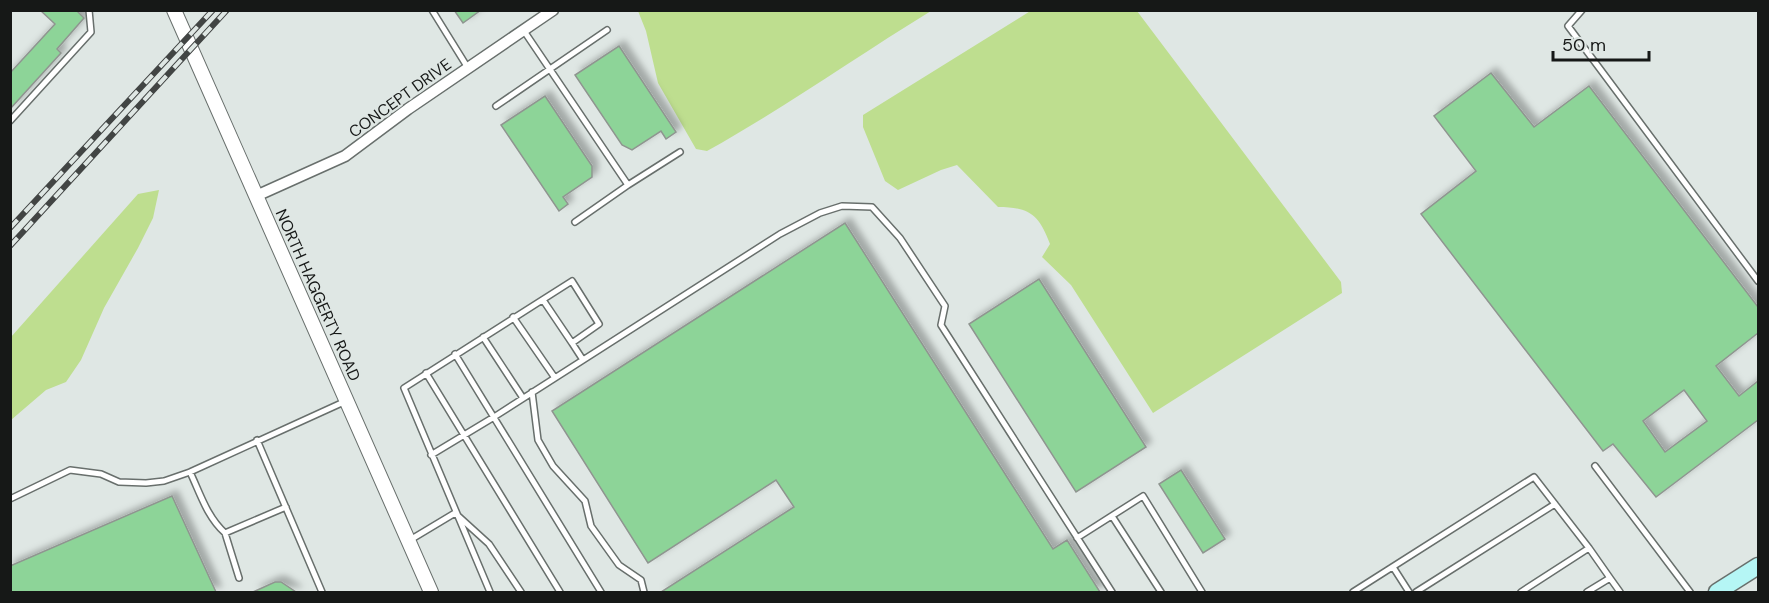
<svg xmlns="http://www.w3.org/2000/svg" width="1769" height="603" font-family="'DM Sans',sans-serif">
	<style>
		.green { fill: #bede8f }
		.building { fill: #8dd498; stroke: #8f9590; stroke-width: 1.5; fill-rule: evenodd; filter: url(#shadow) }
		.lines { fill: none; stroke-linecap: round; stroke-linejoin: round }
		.service-casing { stroke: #686f6c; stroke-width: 8 }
		.minor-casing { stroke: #686f6c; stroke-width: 13 }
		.tertiary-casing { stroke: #686f6c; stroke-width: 16 }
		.secondary-casing { stroke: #686f6c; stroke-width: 19 }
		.service { stroke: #fff; stroke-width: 5 }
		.minor { stroke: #fff; stroke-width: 10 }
		.tertiary { stroke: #fff; stroke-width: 14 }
		.secondary { stroke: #b5f6f5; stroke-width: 16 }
		.rail-casing { stroke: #424544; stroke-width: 6 }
		.rail { stroke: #dfe7e4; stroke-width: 4; stroke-dasharray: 11; stroke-linecap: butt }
		.labels { text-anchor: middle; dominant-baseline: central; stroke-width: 4.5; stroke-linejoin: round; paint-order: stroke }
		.street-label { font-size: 16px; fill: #161817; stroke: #dfe7e4 }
	</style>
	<defs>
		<filter id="shadow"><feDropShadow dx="5.5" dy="-5.5" stdDeviation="3" flood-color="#0004"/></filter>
	</defs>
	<rect width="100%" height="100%" fill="#dfe7e4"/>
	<path class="green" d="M1032,10L1137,11L1341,282L1342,293L1153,413L1071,285L1042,257L1050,244C1039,215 1030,207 998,207L957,165L941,170L898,190L885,181L863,127V115Z
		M638,11H931C856,57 784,108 707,151L696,149L658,83L646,31Z
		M159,190L153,218L138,248L104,308L81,360L66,382L46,390L11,420V337L138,194Z"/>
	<path class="building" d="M40,10H76L84,18L57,49L61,53L10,109V73L55,24Z
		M454,10H481L463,23Z
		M619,46L676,132L666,139L661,131L632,150L622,145L575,75Z
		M1491,73L1534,127L1589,86L1758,307V333L1716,366L1739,396L1758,381V420L1656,497L1613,444L1603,451L1421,214L1476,171L1434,116ZM1684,390L1707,421L1665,452L1643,421Z
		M545,96L592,166V177L563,197L568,204L559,211L501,125Z
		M845,223L1053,549L1067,540L1100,592H661L794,507L776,480L648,563L552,411Z
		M1039,279L1146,447L1076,492L969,324Z
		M1181,470L1225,539L1203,553L1159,484Z
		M172,496L216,592H10V566Z
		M275,582H281L296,592H253Z"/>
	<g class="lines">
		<defs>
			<path id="service" d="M432,10L468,68
				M1582,10L1568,26L1758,281
				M524,31L628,185L680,152
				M496,106L607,30
				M10,121L91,32L89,10
				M575,222L628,185
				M543,300L572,343
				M513,317L555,378
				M483,337L523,398
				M455,354L601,592
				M426,373L560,592
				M532,392L538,440L553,466L585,501L591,526L619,565L641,580L644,592
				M257,440L322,592
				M431,455L494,417L780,234L820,213L842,206L872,207L900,238L945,306L941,325L1112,592
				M1595,466L1690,592
				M190,472C200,493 207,517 225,533L286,507
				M10,499L70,470L101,474L119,482L146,483L164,481L190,472L346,401
				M456,514L489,544L521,592
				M1112,516L1161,592
				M225,533L239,578
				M1077,538L1143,496L1202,592
				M410,540L455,513
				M1589,548L1610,578
				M1393,567L1409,592
				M490,592L404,388L572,281L599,324L572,343L583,360
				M1353,592L1534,477L1589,548L1521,592
				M1416,592L1555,504
				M1587,592L1610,578L1620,592"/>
			<path id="minor" d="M256,196L345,156L408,109L553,10"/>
			<path id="tertiary" d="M174,10L431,592"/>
			<path id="secondary" d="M1717,592L1758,566"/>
		</defs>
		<use href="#service" class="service-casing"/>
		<use href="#minor" class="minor-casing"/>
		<use href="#tertiary" class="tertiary-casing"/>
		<use href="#secondary" class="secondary-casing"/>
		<use href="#service" class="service"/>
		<use href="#minor" class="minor"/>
		<use href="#tertiary" class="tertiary"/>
		<use href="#secondary" class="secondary"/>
		<defs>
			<path id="rail" d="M10,228L213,10
				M10,246L227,10"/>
		</defs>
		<use href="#rail" class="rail-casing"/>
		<use href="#rail" class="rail"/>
	</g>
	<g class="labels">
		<g class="street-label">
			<text transform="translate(400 98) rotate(-36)">CONCEPT DRIVE</text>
			<text transform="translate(318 295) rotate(66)">NORTH HAGGERTY ROAD</text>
		</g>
	</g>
	<rect width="1769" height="603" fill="none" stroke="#161817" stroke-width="24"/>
	<path d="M1553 51v9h96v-9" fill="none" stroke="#161817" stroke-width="3"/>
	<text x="1562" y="51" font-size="18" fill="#161817" stroke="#dfe7e4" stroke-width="4.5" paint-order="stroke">50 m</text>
</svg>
